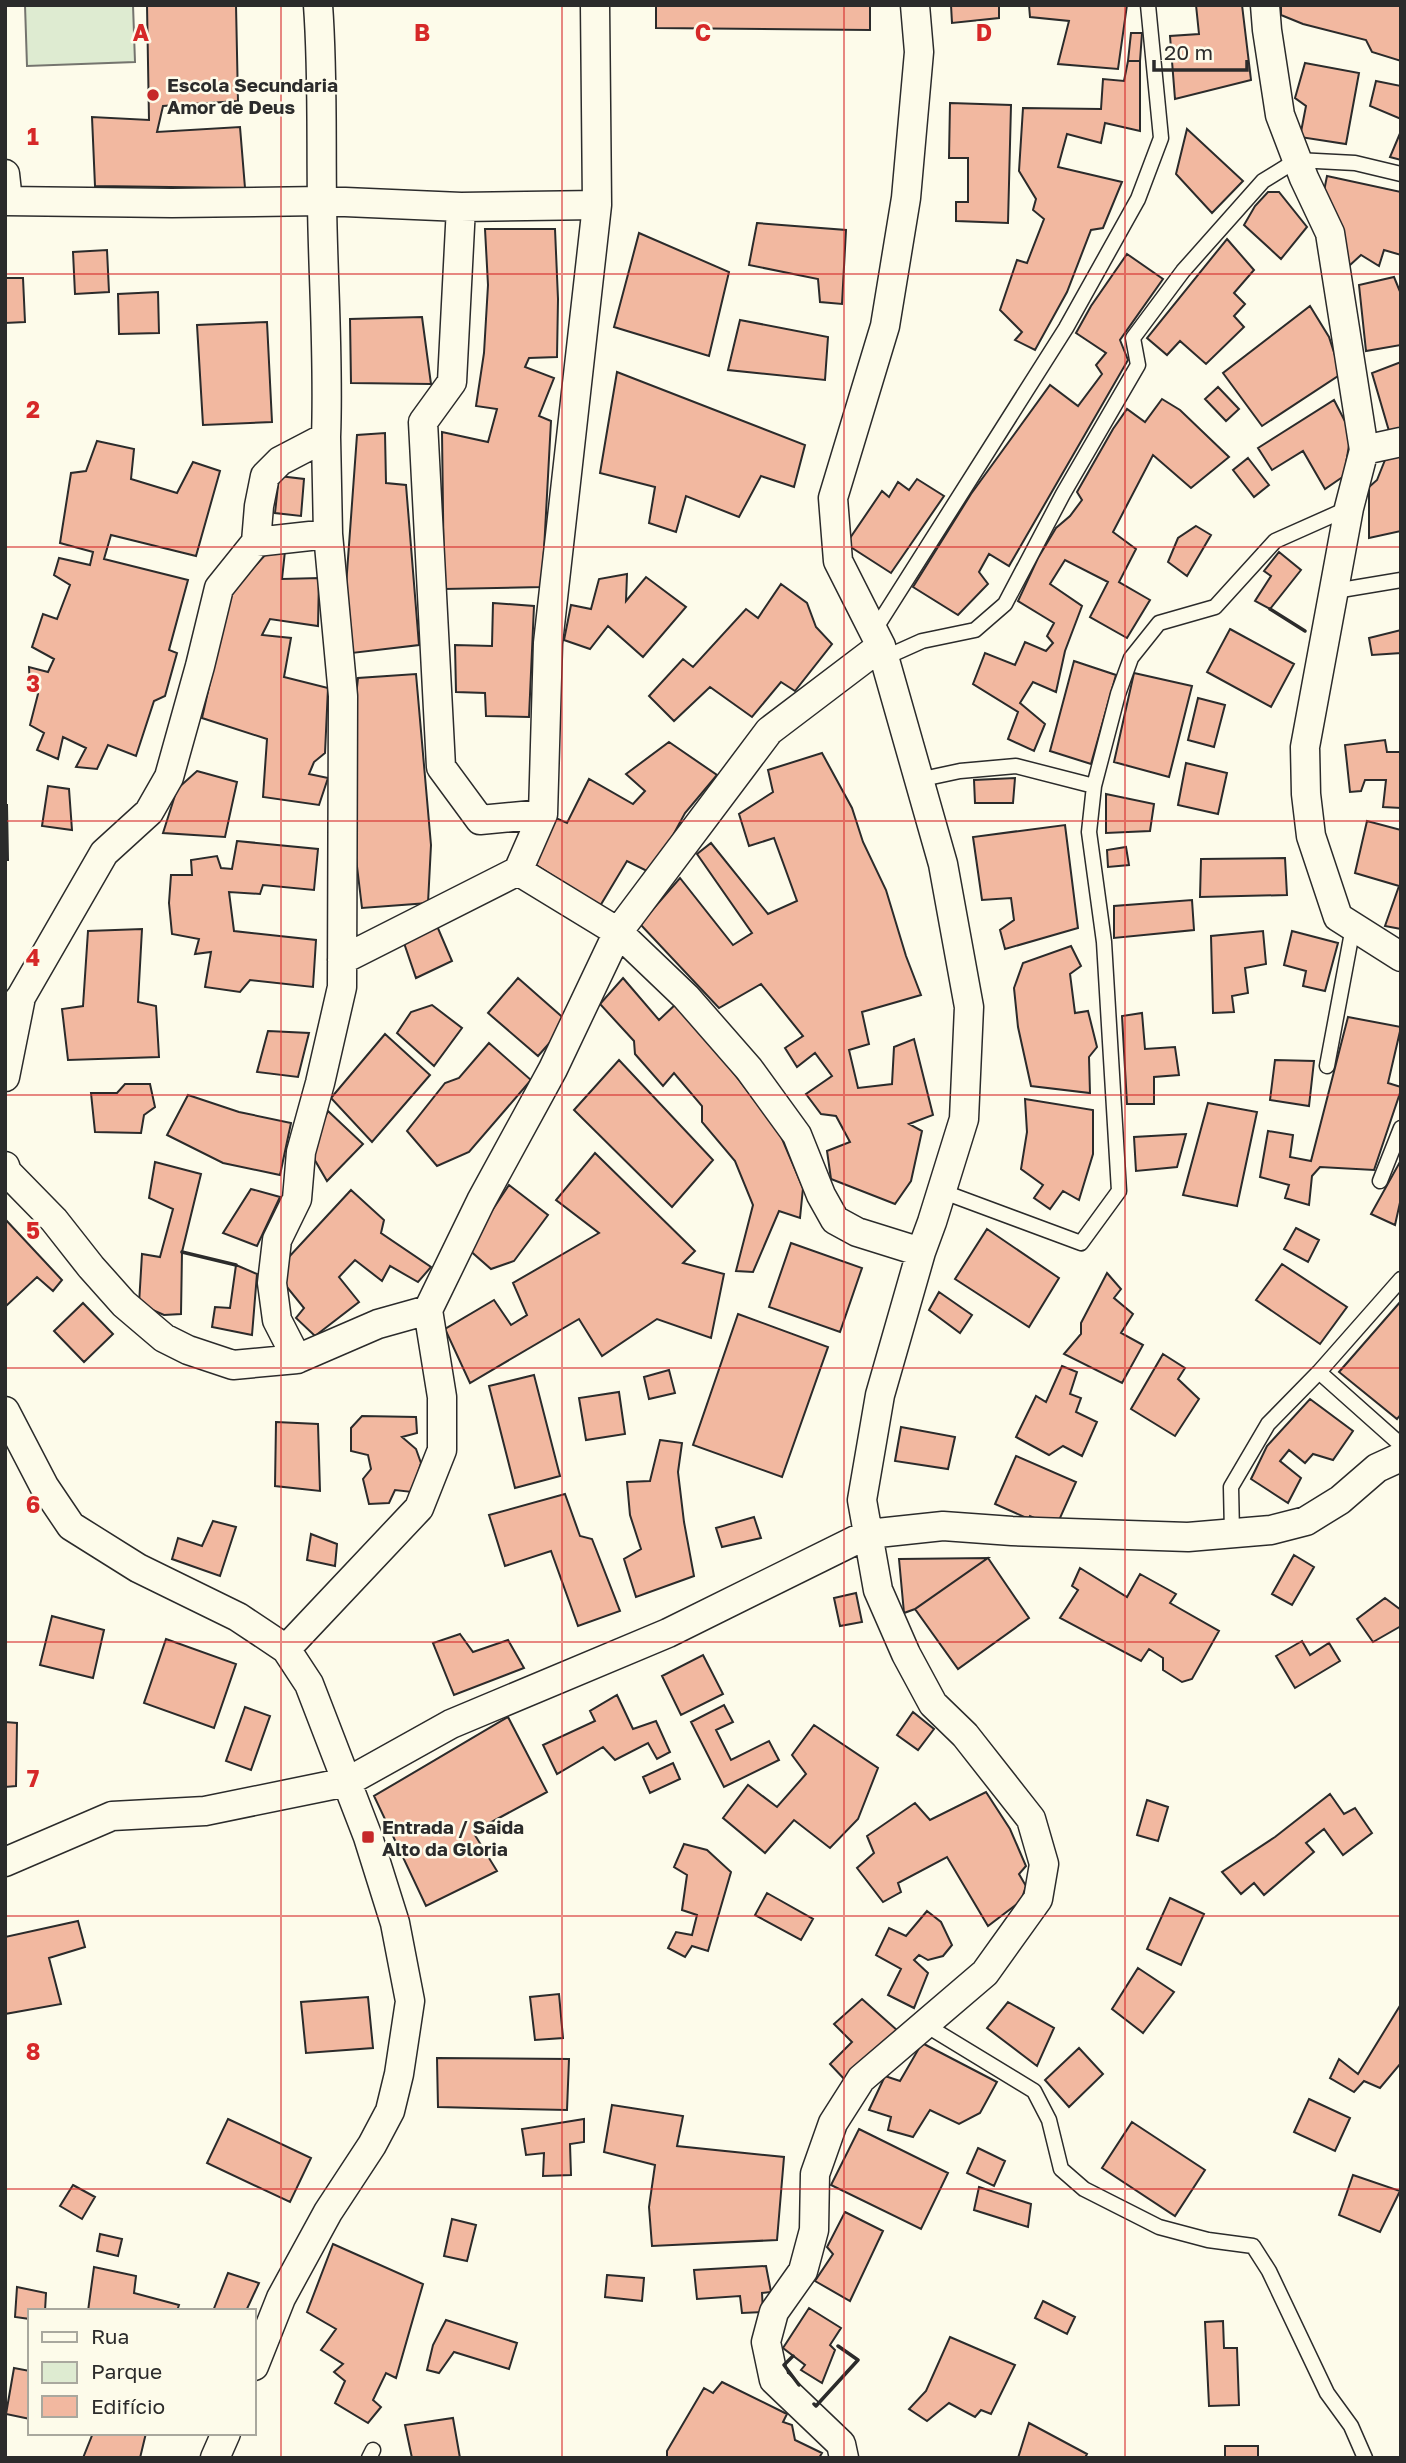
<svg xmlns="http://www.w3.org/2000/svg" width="1406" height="2463" font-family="'Golos Text',sans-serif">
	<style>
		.green { fill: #deebd1; stroke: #74746e; stroke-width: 2 }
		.building { fill: #f2b8a0; stroke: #2b2b2b; stroke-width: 2 }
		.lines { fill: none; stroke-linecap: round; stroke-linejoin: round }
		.service-casing { stroke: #2b2b2b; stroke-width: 17 }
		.minor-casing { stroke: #2b2b2b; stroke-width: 31 }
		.service { stroke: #fdfbea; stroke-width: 14 }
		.minor { stroke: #fdfbea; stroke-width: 28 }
		.wall { stroke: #2b2b2b; stroke-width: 3.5 }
		.grid { fill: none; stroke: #d62828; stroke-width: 2; stroke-opacity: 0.55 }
		.poi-dot { fill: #c62828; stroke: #fdfbea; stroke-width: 2.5 }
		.labels { text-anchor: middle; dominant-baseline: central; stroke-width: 5; stroke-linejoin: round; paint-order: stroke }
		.poi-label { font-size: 19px; font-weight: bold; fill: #2b2b2b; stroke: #fdfbea; text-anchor: start }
		.grid-label { font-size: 23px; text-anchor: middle; font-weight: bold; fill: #d62828; stroke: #fdfbea; stroke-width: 5; stroke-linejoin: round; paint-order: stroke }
	</style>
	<rect width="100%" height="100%" fill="#fdfbea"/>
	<path class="green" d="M25,5H133L135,62L27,66Z"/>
	<path class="building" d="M147,5H236L238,101L163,106L157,132L240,127L245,188L95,186L92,117L149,120Z
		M656,5H870V30L656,28Z
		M951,5H999V18L952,23Z
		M1029,5H1127L1118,69L1058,64L1069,21L1030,17Z
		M1196,5H1242L1251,80L1175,99L1170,36L1199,34Z
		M1281,5H1401V61L1372,52L1366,40L1303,24L1281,15Z
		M1131,33H1142L1140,61H1128Z
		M1128,61H1140V131L1105,123L1101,143L1067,134L1058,167L1122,182L1103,228L1091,230L1067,292L1035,350L1015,340L1022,332L1000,310L1017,260L1027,263L1044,219L1033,210L1036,199L1019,171L1023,108L1101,109L1103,79L1124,81Z
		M1305,63L1359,73L1346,144L1300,137L1306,106L1295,98Z
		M1376,81L1401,86V119L1370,106Z
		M950,103L1011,105L1008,223L956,221V202H968V158H949Z
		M1187,129L1243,181L1212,213L1176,174Z
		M1401,131V160L1390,157Z
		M1327,176L1401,192V255L1384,250L1379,266L1361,255L1349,266L1324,191Z
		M1268,192H1279L1307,227L1281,259L1244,225L1255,206Z
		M757,223L846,230L842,304L820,302L818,279L749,265Z
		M485,229H555L558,299L557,357L529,358L525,367L554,378L539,416L551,421L542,587L444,589L442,432L488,442L497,409L476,406L484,353L488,285Z
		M639,233L729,272L709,356L614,327Z
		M1227,239L1254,270L1234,293L1245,304L1234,316L1244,327L1206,364L1180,341L1167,355L1147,338Z
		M107,250L109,292L75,294L73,252Z
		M1127,254L1163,279L1120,340L1128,360L1009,566L989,554L979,572L988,584L958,615L913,587L971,494L1050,385L1078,406L1102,374L1096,365L1106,353L1076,333L1091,306Z
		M1394,277L1401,294V345L1366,351L1359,285Z
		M5,278H23L25,322L5,323Z
		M158,292L159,333L119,334L118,294Z
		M1310,306L1329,337L1341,374L1262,426L1223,373Z
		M422,317L431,384L351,383L350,319Z
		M740,320L828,337L825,380L728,370Z
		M267,322L272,422L203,425L197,325Z
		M1401,362V428L1389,431L1372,373Z
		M617,372L805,445L794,487L761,476L739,517L686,496L676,532L649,523L655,487L600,473Z
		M1218,387L1239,409L1226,421L1205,399Z
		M1162,399L1180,410L1229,457L1191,488L1153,455L1113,532L1136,549L1119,582L1150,600L1127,638L1090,617L1108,582L1065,560L1050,584L1082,606L1065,651L1056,692L1033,682L1020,703L1045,724L1034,751L1008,739L1018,712L973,684L985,653L1015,665L1025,642L1046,651L1053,643L1047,636L1054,623L1018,601L1038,558L1056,528L1070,516L1082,500L1077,492L1113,429L1127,409L1145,422Z
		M1334,400L1351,433L1344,476L1325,489L1303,451L1272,470L1258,448Z
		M385,433L386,483L406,485L419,645L352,653L346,586L357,435Z
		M97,441L134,449L131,479L177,493L193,462L220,471L196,556L111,535L104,559L188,580L169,650L177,653L165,696L154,701L136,756L108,745L97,769L76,767L86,748L63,737L58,759L37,750L44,733L30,725L38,694L30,689L29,667L48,672L54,659L32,647L43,614L57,619L70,585L54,575L59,558L90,565L93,552L60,543L71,473L86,471Z
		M1401,455V531L1369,538V487L1377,480L1385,460Z
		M1248,458L1269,485L1254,497L1233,470Z
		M279,476L304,479L301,516L275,513Z
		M917,479L944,496L891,573L846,544L882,491L889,497L898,482L909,490Z
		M1196,526L1211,535L1187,576L1168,562L1178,538Z
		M285,551L282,579L319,578L318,626L270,619L262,635L291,638L284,677L328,688L325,753L314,762L309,774L328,778L319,805L263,797L267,739L202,718L230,593L267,553Z
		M1279,552L1301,570L1270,609L1255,601L1271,576L1264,571Z
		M627,574L626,601L646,577L686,607L643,657L608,626L590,649L564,640L571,605L591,609L599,579Z
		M781,584L807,603L816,627L832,644L795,691L781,682L752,717L710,687L674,721L649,696L683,659L693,667L746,609L758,618Z
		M493,603L534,606L529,717L486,716L485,693L456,692L455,645L492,646Z
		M1230,629L1294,664L1271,707L1207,672Z
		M1401,630V653L1372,655L1369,638Z
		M1074,661L1116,675L1091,764L1050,751Z
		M1134,673L1192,686L1169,777L1114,762Z
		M416,674L431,845L428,903L362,908L352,825L353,724L358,678Z
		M1198,698L1225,705L1214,747L1188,740Z
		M1385,740L1387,752H1401V808L1383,807L1386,780H1365L1361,791L1350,792L1345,745Z
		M669,742L717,775L685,813L671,839L647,871L627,861L600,906L533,863L556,818L567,823L589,779L633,804L645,791L626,774Z
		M822,753L852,808L863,842L886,890L906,956L921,995L862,1012L869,1044L849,1050L858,1088L892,1084L894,1047L914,1039L933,1115L909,1124L922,1131L911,1181L895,1204L831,1179L827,1151L850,1142L836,1116L821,1114L806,1094L832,1076L815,1053L797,1067L785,1048L803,1036L761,984L719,1008L640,924L680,878L733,945L752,933L697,854L711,843L768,914L797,901L774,838L749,846L739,814L773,792L768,770Z
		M1186,763L1227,773L1218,814L1178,805Z
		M197,771L237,782L225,837L163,833L177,789Z
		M1015,778L1013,803H975L974,780Z
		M48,786L69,789L72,830L42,826Z
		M1106,794L1154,804L1150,831L1106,833Z
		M5,805H7L8,860H5Z
		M1367,821L1401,830V929L1385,926L1399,886L1355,873Z
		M1065,825L1078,928L1005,949L1000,930L1014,920L1011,898L982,900L973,837Z
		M237,841L318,849L314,890L263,885L260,894L229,892L234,931L316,940L313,987L250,980L240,992L205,987L211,952L195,954L199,939L172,934L169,903L171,875H192L191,860L217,856L221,868L232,869Z
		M1126,847L1129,865L1108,867L1107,850Z
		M1285,858L1287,895L1200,897L1201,859Z
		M1192,900L1194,930L1114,938V906Z
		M437,926L452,961L416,978L404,943Z
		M142,929L138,1002L156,1006L159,1057L68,1060L62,1009L83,1006L88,931Z
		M1263,931L1266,964L1245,968L1248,993L1232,996L1234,1012L1213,1013L1211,936Z
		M1292,931L1338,943L1325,991L1303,986L1306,971L1284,965Z
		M1071,946L1081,966L1070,974L1075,1013L1088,1011L1097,1047L1089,1057L1090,1093L1031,1086L1018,1027L1014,988L1023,963Z
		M518,978L568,1022L538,1056L488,1013Z
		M623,978L659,1020L677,1003L710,1042L780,1134L803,1188L800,1218L779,1211L753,1272L736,1271L753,1205L735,1161L702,1122V1106L674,1073L663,1086L635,1054L634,1041L600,1004Z
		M432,1005L462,1028L434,1066L397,1033L411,1012Z
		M1142,1013L1145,1049L1175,1047L1179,1075L1154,1077V1104H1127L1122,1016Z
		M1348,1017L1401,1027L1388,1083L1401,1087V1090L1374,1170L1320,1167L1312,1176L1309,1205L1285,1198L1289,1185L1260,1177L1268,1131L1293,1135L1290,1157L1311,1161Z
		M268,1031L309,1033L298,1077L257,1072Z
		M385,1034L430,1075L372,1142L331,1098Z
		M489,1043L531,1080L469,1152L437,1166L407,1131L445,1083L459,1078Z
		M619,1060L713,1160L672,1207L574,1110Z
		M1275,1060L1314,1061L1309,1106L1270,1100Z
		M125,1084H150L155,1107L144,1115L141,1133L95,1132L91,1093H117Z
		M188,1095L239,1112L291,1123L280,1175L223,1163L167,1135Z
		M1025,1099L1093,1110V1154L1079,1200L1063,1191L1050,1209L1034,1198L1043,1185L1021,1169L1027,1132Z
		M1208,1103L1257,1112L1237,1206L1183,1195Z
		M328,1111L363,1144L327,1181L313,1157L318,1130Z
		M1186,1134L1177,1167L1136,1171L1134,1137Z
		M595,1153L695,1251L683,1263L724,1274L711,1338L657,1319L602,1356L579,1319L470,1383L445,1329L494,1300L511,1325L527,1315L513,1283L599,1233L556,1200Z
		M1401,1160V1198L1395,1225L1371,1214Z
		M155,1162L201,1174L182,1252L181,1314L164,1315L139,1304L142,1254L160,1257L173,1209L149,1198Z
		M509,1185L548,1215L514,1261L491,1269L467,1248Z
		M251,1189L280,1197L257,1246L223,1233Z
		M351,1190L384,1220L381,1233L431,1267L418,1282L390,1266L382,1281L355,1260L339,1277L359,1302L315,1336L296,1318L304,1308L282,1281L287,1259Z
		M5,1219L62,1280L53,1291L37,1277L5,1307Z
		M1296,1228L1319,1240L1308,1262L1284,1249Z
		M987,1229L1059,1278L1029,1327L955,1279Z
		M791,1243L862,1268L840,1332L769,1307Z
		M1282,1264L1347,1307L1320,1344L1256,1300Z
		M236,1265L257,1274L252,1335L212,1327L215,1307L230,1308Z
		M1107,1273L1121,1289L1114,1298L1133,1314L1121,1333L1143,1345L1122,1383L1064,1354L1081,1334V1323Z
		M939,1292L972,1315L960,1333L929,1310Z
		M1401,1301V1414L1397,1419L1339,1372Z
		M83,1303L113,1334L84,1362L54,1331Z
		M738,1314L828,1347L782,1477L693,1445Z
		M1163,1354L1185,1368L1178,1379L1199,1399L1175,1436L1131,1409Z
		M1062,1366L1077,1372L1070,1394L1081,1398L1076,1412L1097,1422L1082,1456L1063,1446L1049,1455L1016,1437L1036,1396L1046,1402Z
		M669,1370L675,1393L649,1399L644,1377Z
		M534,1375L560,1476L515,1488L489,1386Z
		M619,1392L625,1434L586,1440L579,1398Z
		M1310,1399L1353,1431L1333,1460L1313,1454L1305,1463L1289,1450L1280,1461L1301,1478L1288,1503L1251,1479L1267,1446Z
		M362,1416L416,1417L417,1433L402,1437L416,1449L421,1463L412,1492L395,1490L389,1503L369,1504L363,1479L371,1469L368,1455L351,1451V1428Z
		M276,1422L318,1424L320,1491L275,1486Z
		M901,1427L955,1437L948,1469L895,1461Z
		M660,1440L682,1443L678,1472L684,1522L694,1576L636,1597L624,1559L641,1549L630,1515L627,1482L650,1481Z
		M1016,1456L1076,1482L1056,1527L1030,1516L1029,1519L995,1504Z
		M565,1494L580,1536L592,1539L620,1611L578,1626L551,1551L505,1566L489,1515Z
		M754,1517L761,1538L722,1547L716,1528Z
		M213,1521L236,1527L220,1576L172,1559L178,1538L202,1546Z
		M311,1534L337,1544L335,1566L307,1560Z
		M1294,1555L1314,1567L1292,1605L1272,1594Z
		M988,1558L1029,1618L958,1669L915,1609Z
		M988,1558L915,1609L904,1613L899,1559Z
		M1080,1568L1127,1597L1140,1574L1176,1594L1170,1603L1219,1631L1192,1679L1182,1682L1163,1670V1658L1149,1649L1141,1661L1060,1618L1078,1590L1072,1586Z
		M856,1593L862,1622L840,1626L834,1598Z
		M1385,1598L1401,1610V1626L1373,1642L1357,1619Z
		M52,1616L104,1630L93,1678L40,1665Z
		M460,1634L473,1652L508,1640L524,1668L454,1695L433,1643Z
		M166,1639L236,1664L214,1728L144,1703Z
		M1302,1641L1310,1655L1329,1643L1340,1661L1295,1688L1276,1656Z
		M703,1655L723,1694L681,1715L662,1676Z
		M617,1695L633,1729L656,1721L670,1752L657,1759L648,1743L615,1760L603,1747L557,1774L543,1745L595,1721L590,1711Z
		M724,1705L733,1722L716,1730L731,1760L769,1741L779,1760L724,1787L691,1722Z
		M245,1707L270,1716L251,1770L226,1761Z
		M913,1712L934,1729L918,1750L897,1735Z
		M508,1717L547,1792L473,1832L497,1871L426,1906L374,1796Z
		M5,1722L17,1723L16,1786L5,1787Z
		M814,1725L878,1768L858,1819L830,1848L794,1820L765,1853L723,1818L748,1785L777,1807L806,1774L792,1755Z
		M673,1763L680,1779L650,1793L643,1777Z
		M986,1792L1010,1829L1026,1866L1019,1874L1026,1886L1021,1901L988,1926L947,1857L898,1883L901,1892L883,1902L857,1868L874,1853L867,1836L915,1803L930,1820Z
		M1330,1794L1344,1814L1355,1808L1372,1833L1343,1855L1324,1829L1306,1843L1314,1852L1264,1895L1254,1883L1241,1894L1222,1872L1275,1837Z
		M1147,1800L1168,1807L1158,1841L1137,1835Z
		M684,1844L707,1850L731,1872L708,1951L692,1946L685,1957L668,1948L676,1932L692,1935L697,1915L682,1910L687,1875L674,1867Z
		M767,1893L813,1919L801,1940L755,1915Z
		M1170,1898L1204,1914L1181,1965L1147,1949Z
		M927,1911L941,1922L952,1945L943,1956L928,1960L919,1955L914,1960L928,1973L914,2008L888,1995L901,1969L876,1955L889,1928L906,1936Z
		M78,1921L85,1947L49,1958L61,2004L5,2014V1937Z
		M1138,1968L1174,1992L1143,2033L1112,2009Z
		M559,1994L563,2038L535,2040L530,1997Z
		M368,1997L373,2048L306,2053L301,2002Z
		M862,1999L898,2031L846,2081L830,2064L852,2042L834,2024Z
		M1008,2002L1054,2028L1037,2066L987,2028Z
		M1401,2004V2063L1380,2088L1364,2081L1354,2092L1330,2078L1339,2059L1358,2074Z
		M922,2043L997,2082L980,2113L959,2124L930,2110L913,2137L888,2130L891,2117L869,2110L885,2076L900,2081Z
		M1079,2048L1103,2074L1069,2107L1045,2080Z
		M437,2058L569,2059L567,2110L438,2107Z
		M1309,2099L1350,2118L1335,2151L1294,2132Z
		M612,2105L683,2116L677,2146L784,2157L777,2240L652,2246L649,2207L655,2165L604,2152Z
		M228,2119L311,2158L290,2202L207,2163Z
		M584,2119V2142L570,2144L571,2175L543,2176L544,2153L526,2155L522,2129Z
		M1132,2122L1205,2170L1175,2216L1102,2168Z
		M859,2129L948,2173L921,2229L831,2185Z
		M978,2148L1005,2161L994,2186L967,2173Z
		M1353,2175L1400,2191L1380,2232L1339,2215Z
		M73,2185L95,2197L82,2219L60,2206Z
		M979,2187L1031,2204L1028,2227L974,2210Z
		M845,2212L883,2231L850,2301L815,2281L833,2254L827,2247Z
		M452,2219L476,2225L467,2261L444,2256Z
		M100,2234L122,2239L118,2256L97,2251Z
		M333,2244L423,2284L396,2378L386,2373L373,2400L381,2407L368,2423L335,2403L345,2381L334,2372L343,2364L321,2350L336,2329L307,2312Z
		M766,2266L771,2292L762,2293L763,2312L742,2313L740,2296L697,2299L694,2270Z
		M94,2267L136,2276L134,2293L179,2305L177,2311H88Z
		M228,2273L259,2283L246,2311H213Z
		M607,2275L644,2278L642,2301L605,2297Z
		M17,2287L46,2293L45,2311H30V2319L15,2317Z
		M1043,2301L1075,2317L1067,2334L1035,2318Z
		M809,2308L841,2328L830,2345L835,2350L822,2383L801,2370L805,2365L783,2348Z
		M446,2320L517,2343L509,2369L454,2352L439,2373L427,2370L433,2345Z
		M1223,2321L1224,2348H1237L1239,2405L1209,2406L1205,2322Z
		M950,2337L1015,2365L991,2414L981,2410L975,2417L949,2403L927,2421L909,2409L926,2391Z
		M14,2368L30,2371V2419L6,2414Z
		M722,2382L787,2414L783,2422L792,2425L795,2440L822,2453L819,2458H667V2451L704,2388L713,2393Z
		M453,2418L460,2458H412L405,2425Z
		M1029,2423L1087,2454L1085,2458H1018Z
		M93,2433H146L140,2458H83Z
		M1225,2446H1258V2458H1225Z"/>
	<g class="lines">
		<defs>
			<path id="service" d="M1335,591L1401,580
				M874,631L1066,328L1138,199L1161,138L1148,5
				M884,658L922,641L975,630L1005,604L1063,494L1138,365L1133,338L1183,271L1263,181L1297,160L1355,163L1401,174
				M918,780L960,771L1016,766L1094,786L1118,694L1131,658L1159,623L1215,607L1275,541L1349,508
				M1327,1066L1353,927
				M1380,1181L1401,1128
				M941,1191L1081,1243L1119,1191L1104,942L1089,832L1094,786
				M1401,1279L1319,1372L1401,1445
				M1232,1533L1231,1487L1268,1424L1319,1372
				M924,2024L1034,2091L1049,2120L1061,2169L1084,2189L1159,2227L1208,2240L1253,2246L1269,2271L1327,2393L1351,2426L1365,2458
				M369,2458L373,2450"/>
			<path id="minor" d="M1265,5L1267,30L1280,115L1304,178L1330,233L1364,450L1349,508L1305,747L1306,794L1311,836L1338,917L1401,957
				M5,174L8,201
				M5,201L172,203L322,201L461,207L597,205
				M461,207L452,382L423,422L441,767L480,820L543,814
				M326,437L328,534L343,696L342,987L320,1083L301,1152L297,1199L277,1240L272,1283L277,1320L297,1359L378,1324L428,1310
				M1364,450L1401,442
				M256,542L328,534
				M518,871L618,932L686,997L749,1069L797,1135L821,1195L835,1220L857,1232L921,1252
				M342,960L518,871L543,814L548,643L597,205L595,5
				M5,1017L21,997L104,853L149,812L169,777L200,666L219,588L256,542L259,506L265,476L280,461L326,437C329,359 323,281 322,203C321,137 323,71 318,5
				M5,1077L21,997
				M5,1166L7,1172L54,1220L91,1267L124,1304L164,1338L188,1350L233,1365L297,1359
				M5,1411L44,1486L71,1526L138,1568L238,1617L286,1649L309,1684L368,1837L395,1923L410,2001L399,2074L390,2111L372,2145L328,2212L281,2298L254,2366
				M286,1649L419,1508L442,1450V1397L428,1310L481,1201L553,1069L618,932L769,731L881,646
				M5,1862L112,1816L205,1811L347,1782L451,1724L668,1633L868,1534L943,1526L1012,1531L1188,1537L1271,1530L1306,1521L1340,1500L1377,1468L1401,1457
				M215,2458L226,2433
				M844,2458L841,2444L774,2380L766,2342L774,2312L803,2271L814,2230L815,2174L833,2123L861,2079L985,1973L1038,1899L1044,1864L1031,1819L965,1735L933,1704L906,1654L878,1590L862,1500L880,1395L921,1252L932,1222L964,1119L969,1007L943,864L881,646L838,561L833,498L885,326L906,198L919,52L915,5"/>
		</defs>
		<use href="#service" class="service-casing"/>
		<use href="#minor" class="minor-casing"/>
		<use href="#service" class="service"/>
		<use href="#minor" class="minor"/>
		<path class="wall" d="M1270,609L1305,631
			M182,1252L236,1265
			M793,2356L784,2365L799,2385
			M814,2404L816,2406L858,2360L838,2346"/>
	</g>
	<path class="grid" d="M281,5V2458M562,5V2458M844,5V2458M1125,5V2458M5,274H1401M5,547H1401M5,821H1401M5,1095H1401M5,1368H1401M5,1642H1401M5,1916H1401M5,2189H1401"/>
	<g class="poi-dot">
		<circle cx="153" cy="95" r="7"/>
		<rect x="361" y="1830" width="14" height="14" rx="3.5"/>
	</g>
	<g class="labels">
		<g class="poi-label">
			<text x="167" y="84">Escola Secundaria<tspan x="167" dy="22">Amor de Deus</tspan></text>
			<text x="382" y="1826">Entrada / Saida<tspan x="382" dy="22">Alto da Gloria</tspan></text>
		</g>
	</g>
	<g class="grid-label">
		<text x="141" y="41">A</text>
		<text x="422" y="41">B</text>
		<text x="703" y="41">C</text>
		<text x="984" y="41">D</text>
		<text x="33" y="145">1</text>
		<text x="33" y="418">2</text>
		<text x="33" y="692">3</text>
		<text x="33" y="966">4</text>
		<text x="33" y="1239">5</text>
		<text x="33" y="1513">6</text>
		<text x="33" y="1787">7</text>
		<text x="33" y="2060">8</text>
	</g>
	<rect width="1406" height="2463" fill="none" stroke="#2b2b2b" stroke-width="14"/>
	<rect x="28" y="2309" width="228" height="126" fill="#fdfbea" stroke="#a9a89e" stroke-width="2"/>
	<rect x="42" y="2332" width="35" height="10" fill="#fdfbea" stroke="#a9a89e" stroke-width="2"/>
	<text x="91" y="2344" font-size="21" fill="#2b2b2b">Rua</text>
	<rect x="42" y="2362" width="35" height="21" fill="#deebd1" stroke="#a9a89e" stroke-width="2"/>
	<text x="91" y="2379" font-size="21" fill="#2b2b2b">Parque</text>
	<rect x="42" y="2396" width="35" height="21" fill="#f2b8a0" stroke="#a9a89e" stroke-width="2"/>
	<text x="91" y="2414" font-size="21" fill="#2b2b2b">Edifício</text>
	<path d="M1154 60v10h93v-10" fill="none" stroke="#2b2b2b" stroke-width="3.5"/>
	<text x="1164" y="60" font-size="21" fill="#2b2b2b" stroke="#fdfbea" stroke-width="5" paint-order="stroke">20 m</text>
</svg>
